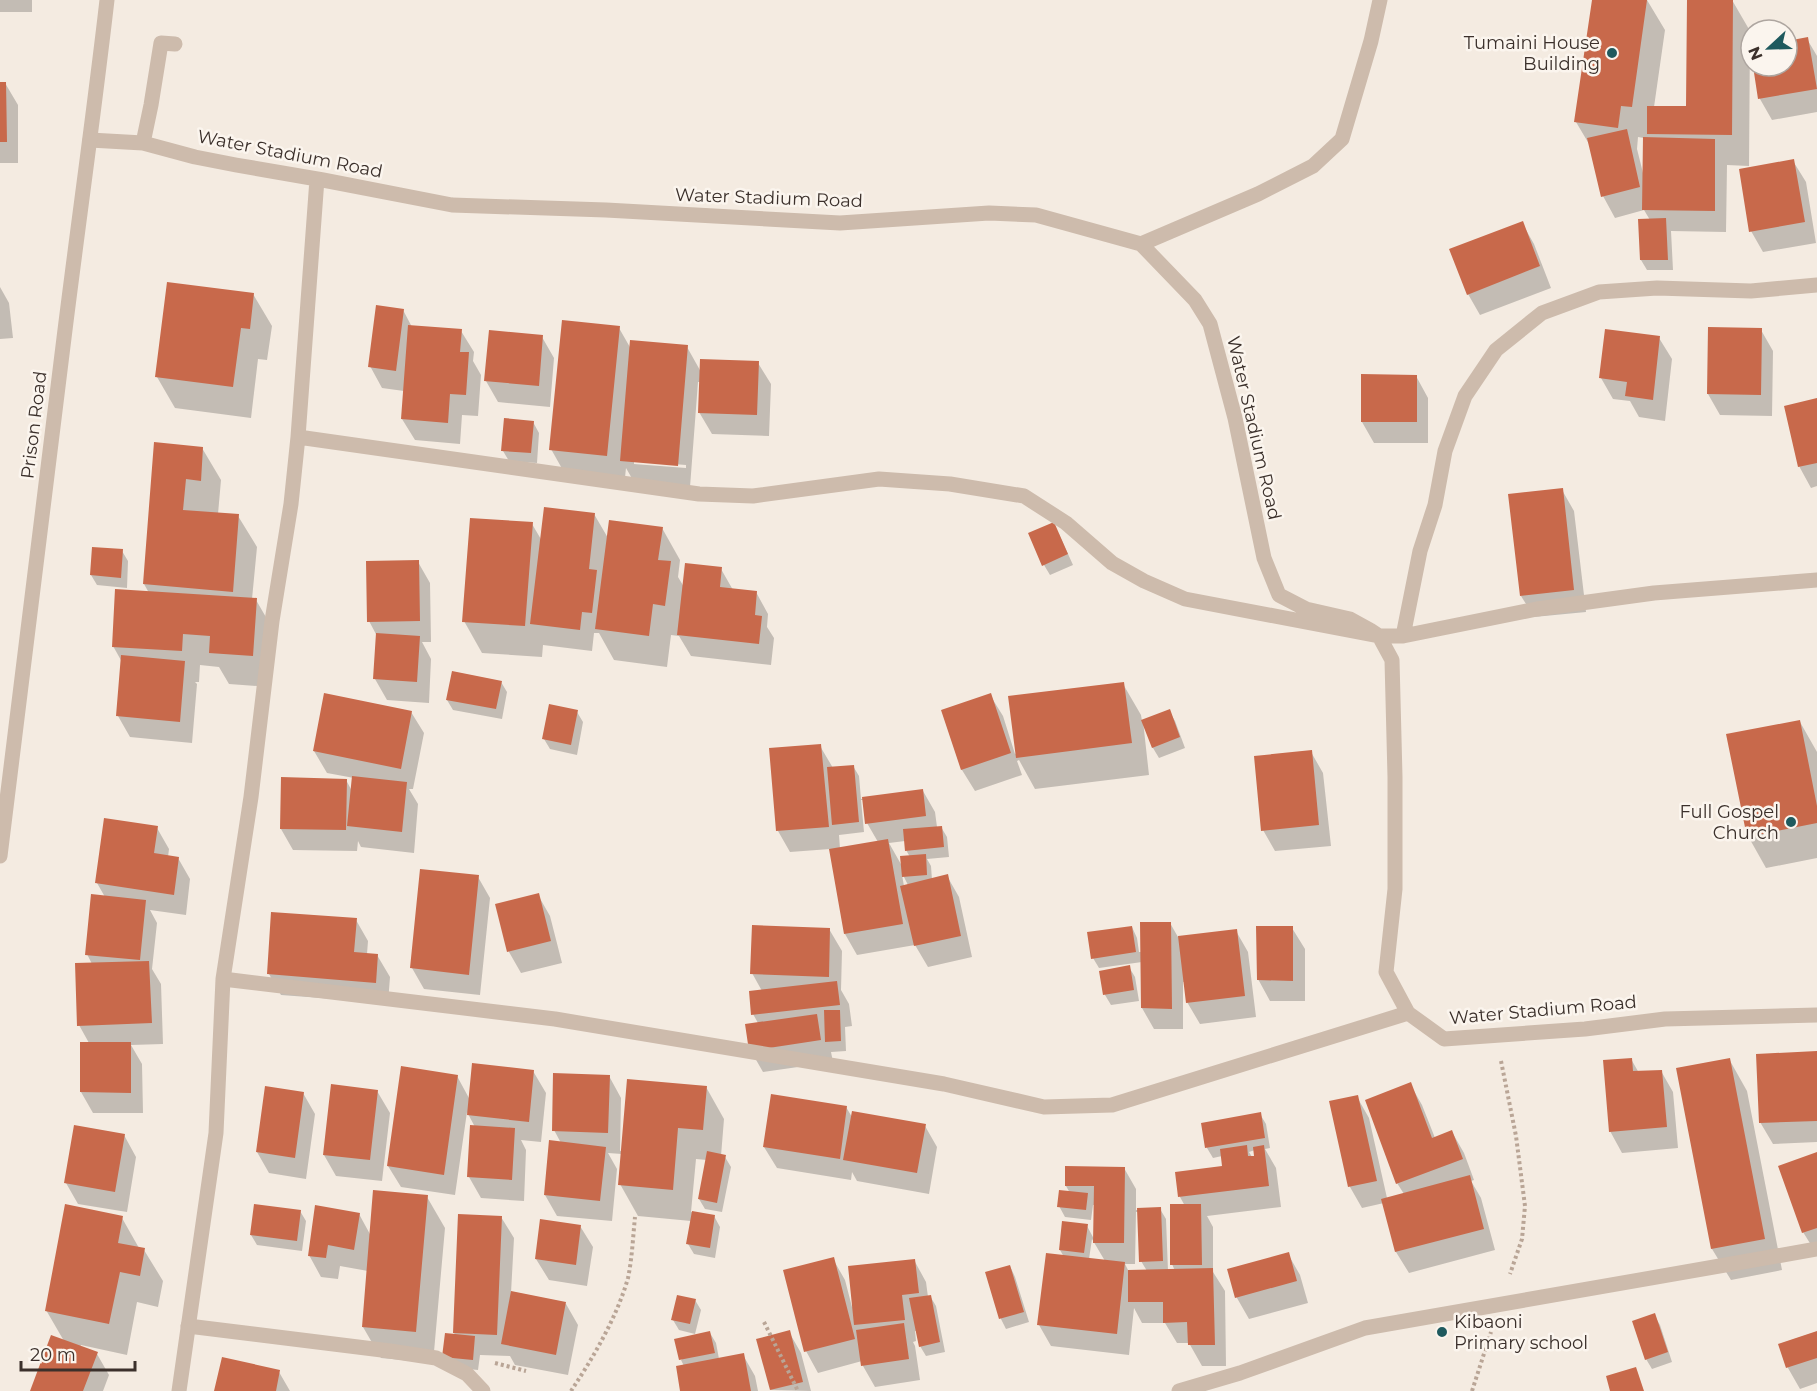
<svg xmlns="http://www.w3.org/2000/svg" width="1817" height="1391" font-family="Montserrat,sans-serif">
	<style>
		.shadow { fill: #0003; fill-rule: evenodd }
		.building { fill: #c8694b }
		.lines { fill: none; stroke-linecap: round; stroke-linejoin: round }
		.path { stroke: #b9a596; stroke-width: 4; stroke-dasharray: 3 3; stroke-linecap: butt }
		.service { stroke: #cdbbac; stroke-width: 15 }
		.minor { stroke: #cdbbac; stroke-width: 15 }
		.tertiary { stroke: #cdbbac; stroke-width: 15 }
		.poi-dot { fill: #1f5a5e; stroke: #fbf5ee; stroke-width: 2 }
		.labels { text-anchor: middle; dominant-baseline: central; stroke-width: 5; stroke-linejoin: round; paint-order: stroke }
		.poi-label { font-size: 18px; fill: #3b302b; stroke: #fbf5ee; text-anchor: end }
		.street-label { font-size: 18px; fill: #3b302b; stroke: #fbf5ee }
	</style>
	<rect width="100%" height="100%" fill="#f4ebe1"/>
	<path class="shadow" d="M0,0H32V12H0Z
		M1593,0H1647L1665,30L1654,107H1688L1689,0H1732L1750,31L1749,166L1727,165L1726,232L1671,231L1673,270H1647L1641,260L1650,220L1644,210L1615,218L1603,196L1592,149L1576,122ZM1638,137L1644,138L1643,173L1637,149Z
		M1807,39L1817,56V112L1772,120L1760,99L1754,66H1787V42Z
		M0,83H5L18,105V163H0Z
		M1793,161L1806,182L1816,243L1763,252L1751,231Z
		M1522,223L1534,244L1551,288L1480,315L1468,294Z
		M0,287L9,303L13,338L0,339Z
		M253,294L272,326L267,360L258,359L251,418L175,408L157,377Z
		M403,310L412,327L461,331L474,352L473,361L481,375L478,416L462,415L460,444L415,440L402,419L404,391L382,388L370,366Z
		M619,328L631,349L687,347L701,372L758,363L771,384L769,436L712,434L699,412L701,382H698L690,487L634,482L626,468L624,487L569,481L551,449ZM634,461L686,465V468L634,464Z
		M1761,330L1773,351L1772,416L1720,415L1708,394Z
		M542,337L554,358L550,407L498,402L486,381Z
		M1659,338L1672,359L1665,421L1639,417L1630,401L1613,399L1601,378Z
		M1416,376L1428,398V443H1374L1362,422Z
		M1817,400V486L1811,488L1799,466Z
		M533,422L539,433L537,463L509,461L503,451Z
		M155,444L202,448L221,480L218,514L238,516L257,547L252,599L256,600L274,631L271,687L229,684L219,667L200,665L199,682H195L197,684L192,743L130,737L118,716L122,662L113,646L149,593L144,584Z
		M1562,490L1574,511L1586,612L1534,617L1521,596Z
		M594,514L608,538L662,528L680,560L678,577L684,587L721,569L733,590L756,592L768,614L767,627L774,638L771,665L691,656L679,636L671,635L667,667L614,660L599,633H594L592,651L543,645L542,657L482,653L464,621L532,524L542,541Z
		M1059,534L1073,565L1050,575L1044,565Z
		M122,551L128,561L127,588L97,585L91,575Z
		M418,562L430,583L431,642H422L431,659L429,703L387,700L375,679L377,636L369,621Z
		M501,682L507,692L502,719L453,710L447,700Z
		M1123,684L1141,715L1142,721L1169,711L1175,721L1185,748L1159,758L1153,748L1143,721L1149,775L1035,789L1019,760L1017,761L1022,775L975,791L962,770L943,711L990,695L1003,716L1015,754Z
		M411,712L424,733L413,789H409L418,804L414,853L361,847L358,841L357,851L293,850L281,829L346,780L352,791L354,778L327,773L314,751Z
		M577,712L583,722L577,755L550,749L544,739Z
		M1800,722L1817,752V858L1766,868L1748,836Z
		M820,746L833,768L853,766L859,776L861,799L923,791L935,812L937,827H941L947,837L949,857L927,859L931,866L932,880L947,876L959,897L972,957L928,967L915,945L857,955L845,934L830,849L790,852L778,831ZM861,800H863L867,823L878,842L840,849L839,835L864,832ZM905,841L906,850L910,857L902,866L889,843ZM902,875H903L908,885L904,886Z
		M1311,752L1323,773L1331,846L1275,851L1263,830Z
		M157,828L169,849L168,857L178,858L190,879L186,915L150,910L157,923L152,969L161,984L163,1044L131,1045L142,1064L143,1113H93L81,1092L89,1043L79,1025L92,964L87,954L105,897L97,883Z
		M478,877L490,898L480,995L424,989L412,968Z
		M538,895L550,916L562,963L521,973L509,952L497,905Z
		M356,920L368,941L367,954L377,955L390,977L388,1003L281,995L269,974Z
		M1170,923L1178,937L1236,931L1248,952L1256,1017L1200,1024L1187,1002L1185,982H1183V1029H1154L1142,1008V962L1099,968L1093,958L1132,927L1137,938L1139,952H1141Z
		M1292,928L1305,949V1001H1270L1258,979Z
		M829,929L842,951L841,990L849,1004L852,1026L845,1027L846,1051L831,1052L833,1062L763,1072L751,1051L758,1023L753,1014L762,991L752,973Z
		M1129,967L1135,977L1139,1001L1111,1005L1105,995L1101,972Z
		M1817,1053V1142L1773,1144L1760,1122Z
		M1631,1059L1639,1073L1661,1071L1673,1092L1678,1148L1622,1153L1610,1131Z
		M1729,1059L1747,1091L1782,1270L1731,1280L1712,1249Z
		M533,1071L546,1093L541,1142L521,1140L526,1150L524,1201L481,1198L469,1177L475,1127L467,1112L455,1195L401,1187L388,1166L457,1076L470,1100Z
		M609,1076L621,1098L620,1151H622L706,1087L724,1119L721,1156L725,1157L731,1167L722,1212L705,1209L699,1199L707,1160L696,1159L691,1212L714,1216L720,1227L715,1258L694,1254L688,1244L691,1221L638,1216L620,1184L622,1154L608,1153L617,1169L612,1221L557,1216L545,1195L561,1143L554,1130Z
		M1410,1084L1422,1105L1435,1138L1452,1132L1464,1153L1474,1180L1471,1181L1481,1198L1495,1250L1409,1273L1396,1252L1384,1203L1362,1208L1350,1187L1330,1102L1357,1097L1369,1118L1387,1198L1404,1194L1397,1183Z
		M377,1091L390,1113L382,1181L336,1176L324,1155Z
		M303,1093L315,1114L306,1179L269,1173L257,1152Z
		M846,1107L852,1117L925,1126L937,1147L929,1194L857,1181L852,1172L851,1180L777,1168L764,1147Z
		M1260,1114L1266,1124L1270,1148L1265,1149L1276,1168L1281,1207L1207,1216L1213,1227V1272L1225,1291L1226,1366H1202L1189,1343H1177L1165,1323H1142L1134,1308L1129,1355L1051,1346L1039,1325L1064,1257L1060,1250L1087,1226L1094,1239L1095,1205H1093L1091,1220L1065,1217L1059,1206L1070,1193L1066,1186L1124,1168L1136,1189V1210L1160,1209L1166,1219L1168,1271H1175L1172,1264L1185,1206L1180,1197L1177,1173L1224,1167L1222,1156L1213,1158L1207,1148L1203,1124ZM1255,1150L1256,1157H1252L1249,1152ZM1136,1212H1138L1141,1261L1147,1271L1129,1272L1125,1264H1135ZM1092,1239L1105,1261L1089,1259Z
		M124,1135L136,1157L127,1212L78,1204L66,1183Z
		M1817,1154V1253H1816L1803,1232Z
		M427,1197L445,1228L433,1363L381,1358L363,1327L368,1271L340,1266L338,1279L321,1277L309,1255L359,1214L371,1236Z
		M300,1211L306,1221L302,1251L257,1245L251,1235Z
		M501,1217L514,1238L511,1293L566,1304L578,1325L568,1375L515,1365L510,1356L480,1355L478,1370L450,1367L456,1336L454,1333Z
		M122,1218L139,1248L144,1250L163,1281L158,1307L137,1302L127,1355L81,1345L80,1347L97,1354L109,1375L103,1391H32L64,1341L46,1310Z
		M580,1226L593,1247L587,1286L549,1280L536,1259Z
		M1288,1254L1300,1275L1308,1303L1249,1319L1237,1298L1229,1270Z
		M833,1259L845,1280L852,1307L914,1260L926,1282L928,1297L930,1296L936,1306L945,1352L926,1356L920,1346L917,1331H915L916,1341L913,1342L915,1346L920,1380L875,1387L863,1366L862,1361L818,1373L806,1351Z
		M1010,1266L1015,1277L1029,1322L1006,1329L1001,1319L987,1273Z
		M695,1300L701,1310L695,1334L679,1330L673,1320Z
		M1654,1315L1660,1325L1672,1362L1652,1369L1646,1359Z
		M789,1332L801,1353L811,1391L771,1390L758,1340Z
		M710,1333L716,1343L719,1359L743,1355L755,1376L758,1391H682L684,1366L681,1360Z
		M1817,1333V1383L1800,1389L1788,1368L1780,1345Z
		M279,1372L290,1391H216Z"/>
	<path class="building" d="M1592,0H1647L1632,107L1621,106L1618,128L1574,122Z
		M1687,0H1733L1732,135L1647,134V106H1686Z
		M1808,37L1817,89L1758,99L1753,66H1787V41Z
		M0,82H6L7,142H0Z
		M1627,129L1640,187L1601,197L1587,138Z
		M1643,137L1715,139V211L1642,210Z
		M1794,159L1805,222L1749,232L1739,169Z
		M1666,218L1668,260H1640L1638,219Z
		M1523,221L1540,266L1467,295L1449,249Z
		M167,282L254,293L250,329L241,328L233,387L155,377Z
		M376,305L404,309L396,371L368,367Z
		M562,320L620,326L607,456L549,450Z
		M408,325L462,329L460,352H469L466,395L450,394L448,423L401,419Z
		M1708,327L1762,328L1761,395L1707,394Z
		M1605,329L1660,336L1653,400L1625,396L1627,382L1599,378Z
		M489,330L543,335L539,386L484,381Z
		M630,340L688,345L678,466L620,461Z
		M700,359L759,361L757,415L698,413Z
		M1361,374L1417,375V422H1361Z
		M1817,398V463L1798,467L1784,406Z
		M504,418L534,421L531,453L501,451Z
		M154,442L203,447L201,481L186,479L183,510L239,514L233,592L143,584Z
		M1563,488L1574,590L1520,596L1508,494Z
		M544,507L595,513L589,569L597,570L592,613L582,612L580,630L530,624Z
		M470,518L533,522L525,626L462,622Z
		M609,520L663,527L658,560L671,561L665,606L653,604L649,636L595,629Z
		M1054,522L1068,554L1042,566L1028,533Z
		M92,547L123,549L121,578L90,575Z
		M419,560L420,621L367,622L366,561Z
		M685,563L722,567L720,587L757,591L755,615L762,616L759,644L677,635Z
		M115,589L257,598L253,656L209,653L210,636L183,634L182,651L112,647Z
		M376,633L420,636L417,682L373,679Z
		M121,655L185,661L180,722L116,716Z
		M452,671L502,681L496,709L446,700Z
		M1124,682L1132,743L1016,758L1008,696Z
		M324,693L412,711L401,769L313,751Z
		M991,693L1011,753L961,770L941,710Z
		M549,704L578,710L571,745L542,739Z
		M1170,709L1180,737L1152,748L1141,720Z
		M1800,720L1817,806V823L1747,837L1726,734Z
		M821,744L829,827L776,831L769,748Z
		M1312,750L1319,825L1261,831L1254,756Z
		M854,765L859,822L832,825L827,767Z
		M352,776L407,782L402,832L347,826Z
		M281,777L347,779L346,830L280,829Z
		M923,789L926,816L865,824L862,797Z
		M104,818L158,826L154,853L179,857L174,895L95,883Z
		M942,826L944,847L905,851L903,829Z
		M888,839L903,924L844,934L829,849Z
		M926,854L927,875L902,877L900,856Z
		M420,869L479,875L469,975L410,968Z
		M948,874L961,936L914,946L900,886Z
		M539,893L551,941L507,952L495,904Z
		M91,894L146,900L140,960L85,955Z
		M271,912L357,918L354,952L378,954L376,983L267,974Z
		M1140,922H1171L1172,1009L1141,1008Z
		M752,925L830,928L829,977L750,974Z
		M1132,926L1136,952L1091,959L1087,932Z
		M1256,926H1293V981L1257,980Z
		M1237,929L1245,996L1186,1003L1178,936Z
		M149,961L152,1023L77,1026L75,963Z
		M1130,965L1134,990L1103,995L1099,971Z
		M837,981L840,1005L751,1015L749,991Z
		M824,1010H840L841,1041L825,1042Z
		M817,1014L821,1040L749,1051L745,1024Z
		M80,1042H131V1093L80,1092Z
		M1817,1051V1121L1759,1123L1756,1054Z
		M1632,1058L1633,1071L1662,1070L1667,1127L1609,1132L1603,1060Z
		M1730,1058L1765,1239L1711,1249L1676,1068Z
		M472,1063L534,1070L529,1122L467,1115Z
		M401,1066L458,1075L444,1175L387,1166Z
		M553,1073L610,1075L608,1133L552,1131Z
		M627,1079L707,1086L703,1130L678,1128L673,1190L618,1185Z
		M1411,1082L1432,1138L1452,1130L1463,1159L1396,1184L1365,1100Z
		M331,1084L378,1090L370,1160L323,1155Z
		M265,1086L304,1092L295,1158L256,1152Z
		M771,1094L847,1106L840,1159L763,1147Z
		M1358,1095L1377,1181L1348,1187L1329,1101Z
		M852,1111L926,1124L917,1173L843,1160Z
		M1261,1112L1265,1138L1205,1148L1201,1123Z
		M74,1125L125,1134L115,1192L64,1183Z
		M470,1125L515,1128L512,1180L467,1177Z
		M549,1140L606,1147L600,1201L544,1195Z
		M1247,1145L1248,1156H1254L1253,1147L1264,1145L1269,1186L1178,1197L1175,1172L1222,1166L1220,1149Z
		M707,1151L726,1155L717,1203L698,1199Z
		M1817,1152V1228L1802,1233L1778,1166Z
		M1065,1166L1125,1167L1124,1243H1093L1094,1186H1065Z
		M1470,1175L1484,1229L1395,1252L1381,1199Z
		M373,1190L428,1195L416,1332L362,1327Z
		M1059,1190L1088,1193L1086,1210L1057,1207Z
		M65,1204L123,1216L118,1243L145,1248L140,1276L120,1272L109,1324L45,1311Z
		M254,1204L301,1210L297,1241L250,1235Z
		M1170,1204H1201L1202,1265H1170Z
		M315,1205L360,1213L354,1250L328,1245L326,1258L308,1256Z
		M1161,1207L1163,1261L1139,1262L1137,1208Z
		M692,1211L715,1215L710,1248L686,1244Z
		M458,1214L502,1216L497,1335L453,1333Z
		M540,1219L581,1225L576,1265L535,1259Z
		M1062,1221L1088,1224L1084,1253L1059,1250Z
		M1289,1252L1297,1281L1235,1298L1227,1269Z
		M1046,1253L1125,1262L1117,1334L1037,1325Z
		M834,1257L855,1339L804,1352L783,1270Z
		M915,1259L919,1293L902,1295L905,1320L854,1325L848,1266Z
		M1010,1265L1024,1312L999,1319L985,1272Z
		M1213,1268L1215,1345H1188L1187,1322L1163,1323V1302H1128V1270Z
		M511,1291L566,1302L556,1355L501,1344Z
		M677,1295L696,1299L690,1324L671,1320Z
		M931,1295L940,1342L919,1347L909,1298Z
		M1655,1313L1668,1352L1645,1360L1632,1321Z
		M904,1323L909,1359L861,1366L856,1330Z
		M790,1330L803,1382L770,1390L756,1339Z
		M710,1331L715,1353L679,1360L674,1339Z
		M1817,1331V1358L1786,1368L1778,1344Z
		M445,1333L475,1336L473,1360L442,1357Z
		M51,1335L98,1352L83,1391H30Z
		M744,1353L751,1391H680L676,1366Z
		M222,1357L280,1370L276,1391H214Z
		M1636,1367L1644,1391H1610L1606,1376Z"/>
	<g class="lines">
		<path class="path" d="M1501,1061L1516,1136L1525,1206L1522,1239L1510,1274
			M764,1322L798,1391
			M495,1363L526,1371
			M571,1391C593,1358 617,1317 628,1278C632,1259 633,1237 635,1217
			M1472,1391L1491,1332"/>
		<path class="service" d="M188,1326L390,1351L436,1358L467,1374L483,1391
			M1179,1391L1240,1373L1365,1328L1817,1249"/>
		<path class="minor" d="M90,140L143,143L195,157L236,165L323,180L452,205L606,210L840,223L989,213L1036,215L1141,244L1195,300L1210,324L1235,418L1264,558L1279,595L1306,609L1350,619L1370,630L1379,636L1392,660L1395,777V889L1386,972L1408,1013L1444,1039L1585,1029L1665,1019L1817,1015
			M143,143L151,105L161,43L175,44
			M1141,244L1258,194L1313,166L1342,139L1371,41L1380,0
			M298,437L699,494L753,496L879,479L950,484L1024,496L1066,523L1112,563L1144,581L1185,599L1379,636H1403L1537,609L1654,593L1817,580
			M1403,636L1420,551L1435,505L1445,451L1465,396L1496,350L1542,313L1599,292L1657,288L1751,291L1817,285
			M223,979L555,1019L944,1084L1044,1107L1112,1105L1408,1013
			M179,1391L216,1133L223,979L251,797L272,621L291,504L298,437L317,179"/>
		<path class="tertiary" d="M0,856C23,683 42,510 64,338C78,225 94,113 107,0"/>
	</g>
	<g class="poi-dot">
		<circle cx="1612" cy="53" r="6"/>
		<circle cx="1791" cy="822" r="6"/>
		<circle cx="1442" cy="1332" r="6"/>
	</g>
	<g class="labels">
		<g class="poi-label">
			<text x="1600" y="43">Tumaini House<tspan x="1600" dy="21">Building</tspan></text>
			<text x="1779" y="812">Full Gospel<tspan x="1779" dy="21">Church</tspan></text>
			<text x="1454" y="1322" text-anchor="start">Kibaoni<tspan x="1454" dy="21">Primary school</tspan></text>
		</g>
		<g class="street-label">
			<text transform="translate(290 154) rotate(11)">Water Stadium Road</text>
			<text transform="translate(769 198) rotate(2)">Water Stadium Road</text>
			<text transform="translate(34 425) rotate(-83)">Prison Road</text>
			<text transform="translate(1254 428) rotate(77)">Water Stadium Road</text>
			<text transform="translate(1543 1010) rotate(-5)">Water Stadium Road</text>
		</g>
	</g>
	<g transform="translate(1769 48) rotate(248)"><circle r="28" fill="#fbf5ee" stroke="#aea6a0" stroke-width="1.5"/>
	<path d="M0-4.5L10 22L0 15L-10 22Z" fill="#1f5a5e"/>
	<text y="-9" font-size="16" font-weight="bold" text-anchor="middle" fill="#3b302b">N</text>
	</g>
	<path d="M21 1361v9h114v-9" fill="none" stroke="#3b302b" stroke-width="3"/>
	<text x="30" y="1361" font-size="18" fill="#3b302b" stroke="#fbf5ee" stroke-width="4.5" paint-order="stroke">20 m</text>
</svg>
